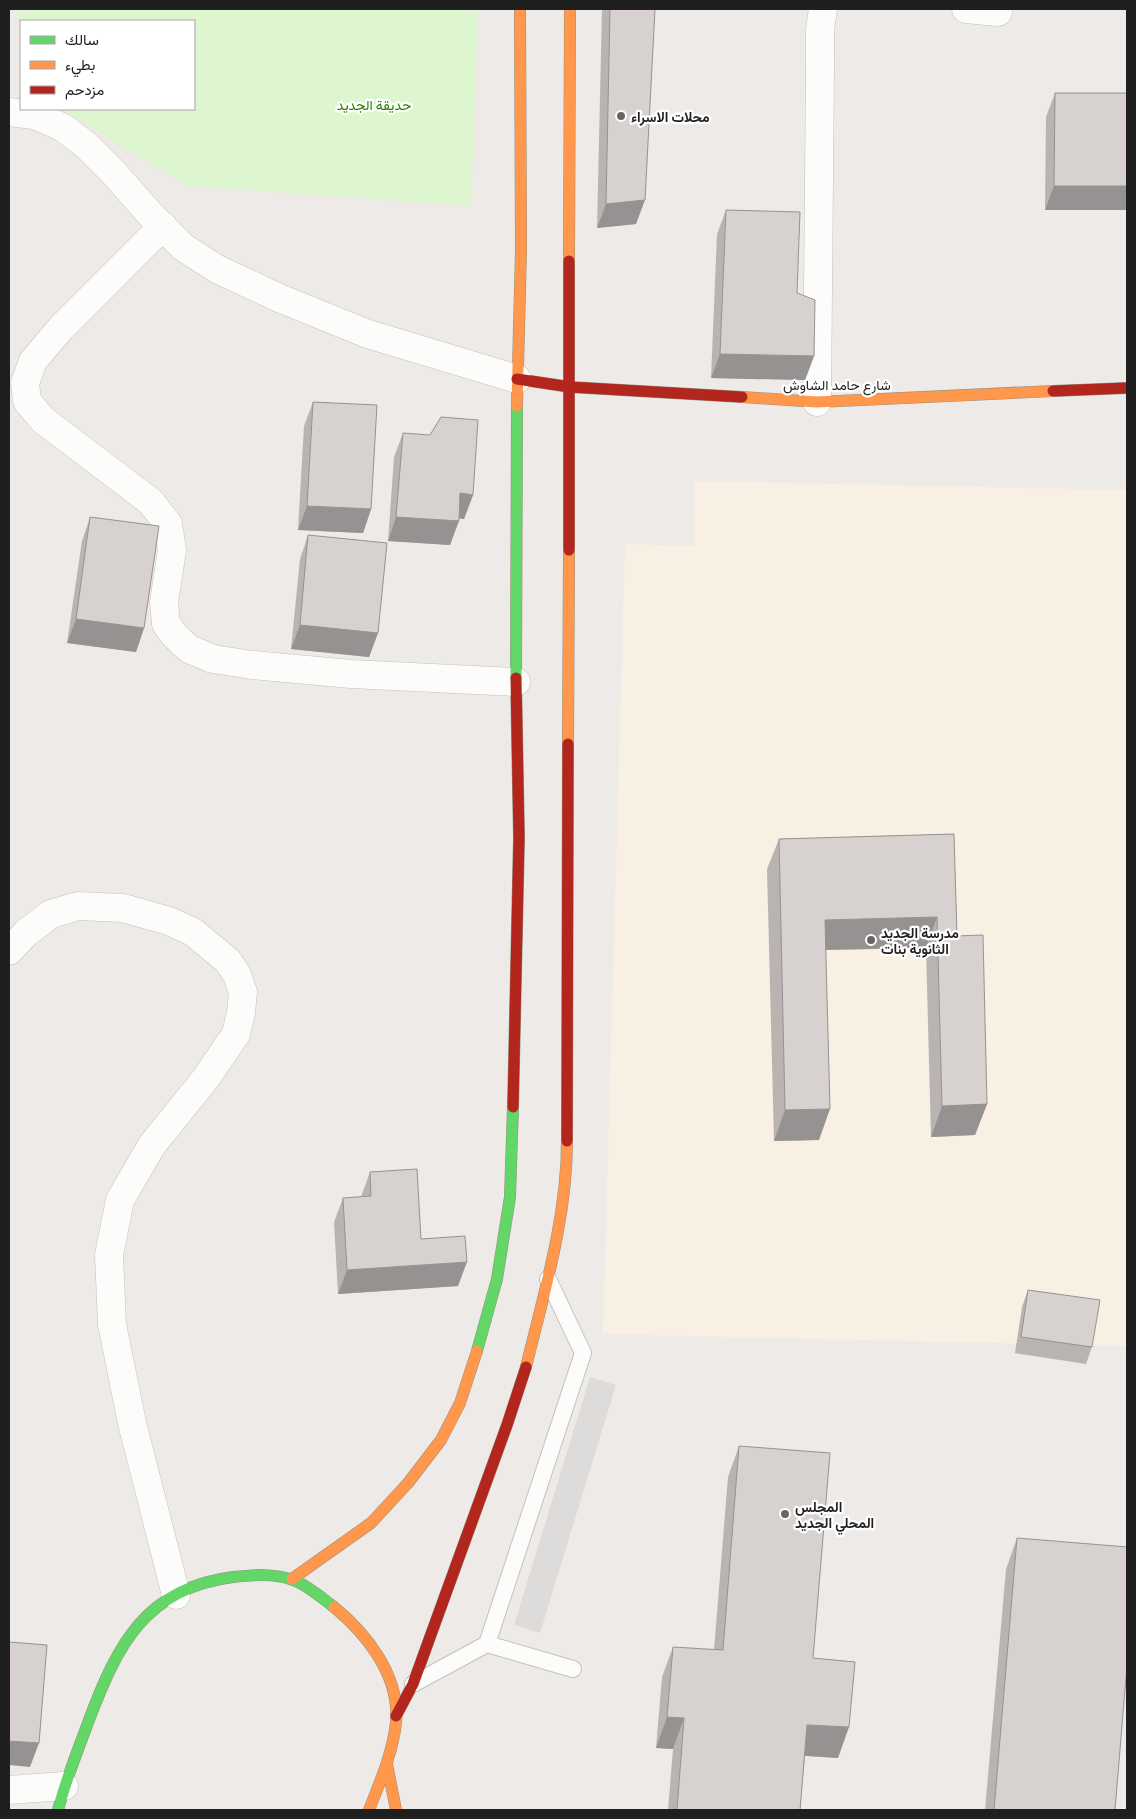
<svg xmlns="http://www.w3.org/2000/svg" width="1136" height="1819" font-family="'Titillium Web',Vazirmatn,sans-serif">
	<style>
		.education { fill: #f7f0e3 }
		.park { fill: #ddf6d0 }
		.parking { fill: #dedcdb }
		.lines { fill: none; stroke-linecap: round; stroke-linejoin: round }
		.lane-casing { stroke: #c3c1c0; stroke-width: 18 }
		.street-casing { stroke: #c3c1c0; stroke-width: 29 }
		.fast-casing { stroke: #99927e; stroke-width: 12 }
		.slow-casing { stroke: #99927e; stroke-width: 12 }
		.jam-casing { stroke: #99927e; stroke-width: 12 }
		.lane { stroke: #fcfcfb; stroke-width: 16 }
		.street { stroke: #fcfcfb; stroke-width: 28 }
		.fast { stroke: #63d668; stroke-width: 11 }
		.slow { stroke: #ff974d; stroke-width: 11 }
		.jam { stroke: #b3261e; stroke-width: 11 }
		.wall { fill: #b9b4b2 }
		.shaded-wall { fill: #969291 }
		.building { fill: #d7d1cf; stroke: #969291 }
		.poi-dot { fill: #676665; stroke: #fff; stroke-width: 2 }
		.labels { text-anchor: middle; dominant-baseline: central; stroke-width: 4.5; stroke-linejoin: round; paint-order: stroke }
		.park-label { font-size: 14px; fill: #238401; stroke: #fff }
		.poi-label { font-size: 14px; font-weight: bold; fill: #1f1f1f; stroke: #fff; text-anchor: start }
		.street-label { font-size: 14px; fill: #1f1f1f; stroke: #fff }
	</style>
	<rect width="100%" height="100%" fill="#eeeae7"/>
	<path class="education" d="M695,481L1127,490V1346L603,1334L625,544L694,546Z"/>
	<path class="park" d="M18,9H478L471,206L187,186L62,109H194V21H21V40Z"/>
	<path class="parking" d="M590,1377L616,1385L540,1633L514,1625Z"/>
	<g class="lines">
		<defs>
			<path id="lane" d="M487,1644L573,1669
				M413,1684L487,1644L583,1353L548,1279"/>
			<path id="street" d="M966,9L998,12
				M9,112L34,115L62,127L86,145L113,172L151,215L183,247L217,269L279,298L368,334L517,379
				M163,226L61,328L33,361L25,383L27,401L43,420L151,502L168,524L172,550L164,602L166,624L175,636L189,649L213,659L252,665L351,674L516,682
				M817,402L820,68V29L823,9
				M9,951L26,933L51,914L78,906L123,908L169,921L193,932L228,961L237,975L243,992L241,1013L236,1034L206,1078L152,1145L120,1200L109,1255L112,1324L132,1423L176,1595
				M9,1790L64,1786"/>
			<path id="fast" d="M516,678L517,406
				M477,1351L497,1279L510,1197L513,1107
				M58,1810C66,1779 78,1750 89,1720C117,1646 145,1588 233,1577C252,1575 274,1573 293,1580C306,1584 323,1599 334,1607"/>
			<path id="slow" d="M569,261L570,9
				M742,397L817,402L1053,391
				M517,406L521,250L520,9
				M568,744L569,550
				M526,1367C544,1293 567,1218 567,1141
				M292,1579L371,1523L408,1483L441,1440L460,1403L477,1351
				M334,1607C367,1634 400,1676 396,1722C393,1752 380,1782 369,1810
				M387,1764L396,1810"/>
			<path id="jam" d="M517,379L570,387L742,397
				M1053,391L1127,388
				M569,550V261
				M513,1107L519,838L516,678
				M567,1141L568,744
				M396,1716L413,1684L507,1425L526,1367"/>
		</defs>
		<use href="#lane" class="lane-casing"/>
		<use href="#street" class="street-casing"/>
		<use href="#fast" class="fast-casing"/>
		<use href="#slow" class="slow-casing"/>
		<use href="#jam" class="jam-casing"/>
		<use href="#lane" class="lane"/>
		<use href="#street" class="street"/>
		<use href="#fast" class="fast"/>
		<use href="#slow" class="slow"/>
		<use href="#jam" class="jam"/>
	</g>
	<path class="wall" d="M602,9H655L636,224L597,228Z
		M1055,93H1127L1045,210L1046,117Z
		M726,210L797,293L814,356L805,380L711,378L717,234Z
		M313,402L371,509L363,533L298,530L304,426Z
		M403,433L473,495L464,519L459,518L450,545L388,541L394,457Z
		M90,517L144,628L136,652L67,643L82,541Z
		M308,535L378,633L369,657L291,649L300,559Z
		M954,834L957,936L987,1104L975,1135L931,1137L926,948L826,950L819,1140L774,1141L767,869L779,839Z
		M370,1172L421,1239L458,1286L338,1294L334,1222L343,1198L361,1197Z
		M1028,1290L1092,1347L1086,1364L1015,1353L1022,1307Z
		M739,1446L813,1658L838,1758L805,1756L800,1810H668L673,1749L656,1748L662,1677L673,1647L714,1650L728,1477Z
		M1017,1538L1115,1810H985L1006,1569Z"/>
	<path class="shaded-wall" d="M1054,186H1127V210H1045Z
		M645,200L636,224L597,228L606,204Z
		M720,354L814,356L805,380L711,378Z
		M460,493L473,495L464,519L452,517Z
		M307,506L371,509L363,533L298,530Z
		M396,517L459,521L450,545L388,541Z
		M76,619L144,628L136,652L67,643Z
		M300,625L378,633L369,657L291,649Z
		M937,917L926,948L814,950L825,920Z
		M987,1104L975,1135L931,1137L942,1106Z
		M830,1109L819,1140L774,1141L785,1110Z
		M467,1262L458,1286L338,1294L347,1270Z
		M667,1717L684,1718L673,1749L656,1748Z
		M807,1725L849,1727L838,1758L796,1755Z
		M9,1741L39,1743L30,1767L9,1765Z"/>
	<path class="building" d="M610,9H655L645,200L606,204Z
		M1055,93H1127V186H1054Z
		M726,210L800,212L797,293L815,300L814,356L720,354Z
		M313,402L377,405L371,509L307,506Z
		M441,417L478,420L473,495L460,493L459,521L396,517L403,433L430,435Z
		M90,517L159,526L144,628L76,619Z
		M308,535L387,543L378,633L300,625Z
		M954,834L957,936L983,935L987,1104L942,1106L937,917L825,920L830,1109L785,1110L779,839Z
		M417,1169L421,1239L465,1236L467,1262L347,1270L343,1198L371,1196L370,1172Z
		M1028,1290L1100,1300L1092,1347L1021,1337Z
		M739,1446L830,1453L813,1658L855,1662L849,1727L807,1725L800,1810H677L684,1718L667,1717L673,1647L723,1650Z
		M1017,1538L1127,1547V1666L1115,1810H994Z
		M9,1642L47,1645L39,1743L9,1741Z"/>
	<g class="poi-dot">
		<circle cx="621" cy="116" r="5"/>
		<circle cx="871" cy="940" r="5"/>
		<circle cx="785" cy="1514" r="5"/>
	</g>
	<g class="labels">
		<g class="park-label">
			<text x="374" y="104">حديقة الجديد</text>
		</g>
		<g class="poi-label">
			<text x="631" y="116">محلات الاسراء</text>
			<text x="881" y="932">مدرسة الجديد<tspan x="881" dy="16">الثانوية بنات</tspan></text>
			<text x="795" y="1506">المجلس<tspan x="795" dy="16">المحلي الجديد</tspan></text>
		</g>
		<g class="street-label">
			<text x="837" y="384">شارع حامد الشاوش</text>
		</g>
	</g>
	<rect width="1136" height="1819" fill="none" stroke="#1f1f1f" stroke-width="20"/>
	<rect x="20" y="20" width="175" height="90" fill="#ffffff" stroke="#a5a5a5"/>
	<rect x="30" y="36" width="25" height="8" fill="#63d668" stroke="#a5a5a5"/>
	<text x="65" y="45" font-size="15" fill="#1f1f1f">سالك</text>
	<rect x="30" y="61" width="25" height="8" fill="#ff974d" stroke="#a5a5a5"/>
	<text x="65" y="70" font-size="15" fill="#1f1f1f">بطيء</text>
	<rect x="30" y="86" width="25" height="8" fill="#b3261e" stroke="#a5a5a5"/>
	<text x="65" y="95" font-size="15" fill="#1f1f1f">مزدحم</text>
</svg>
